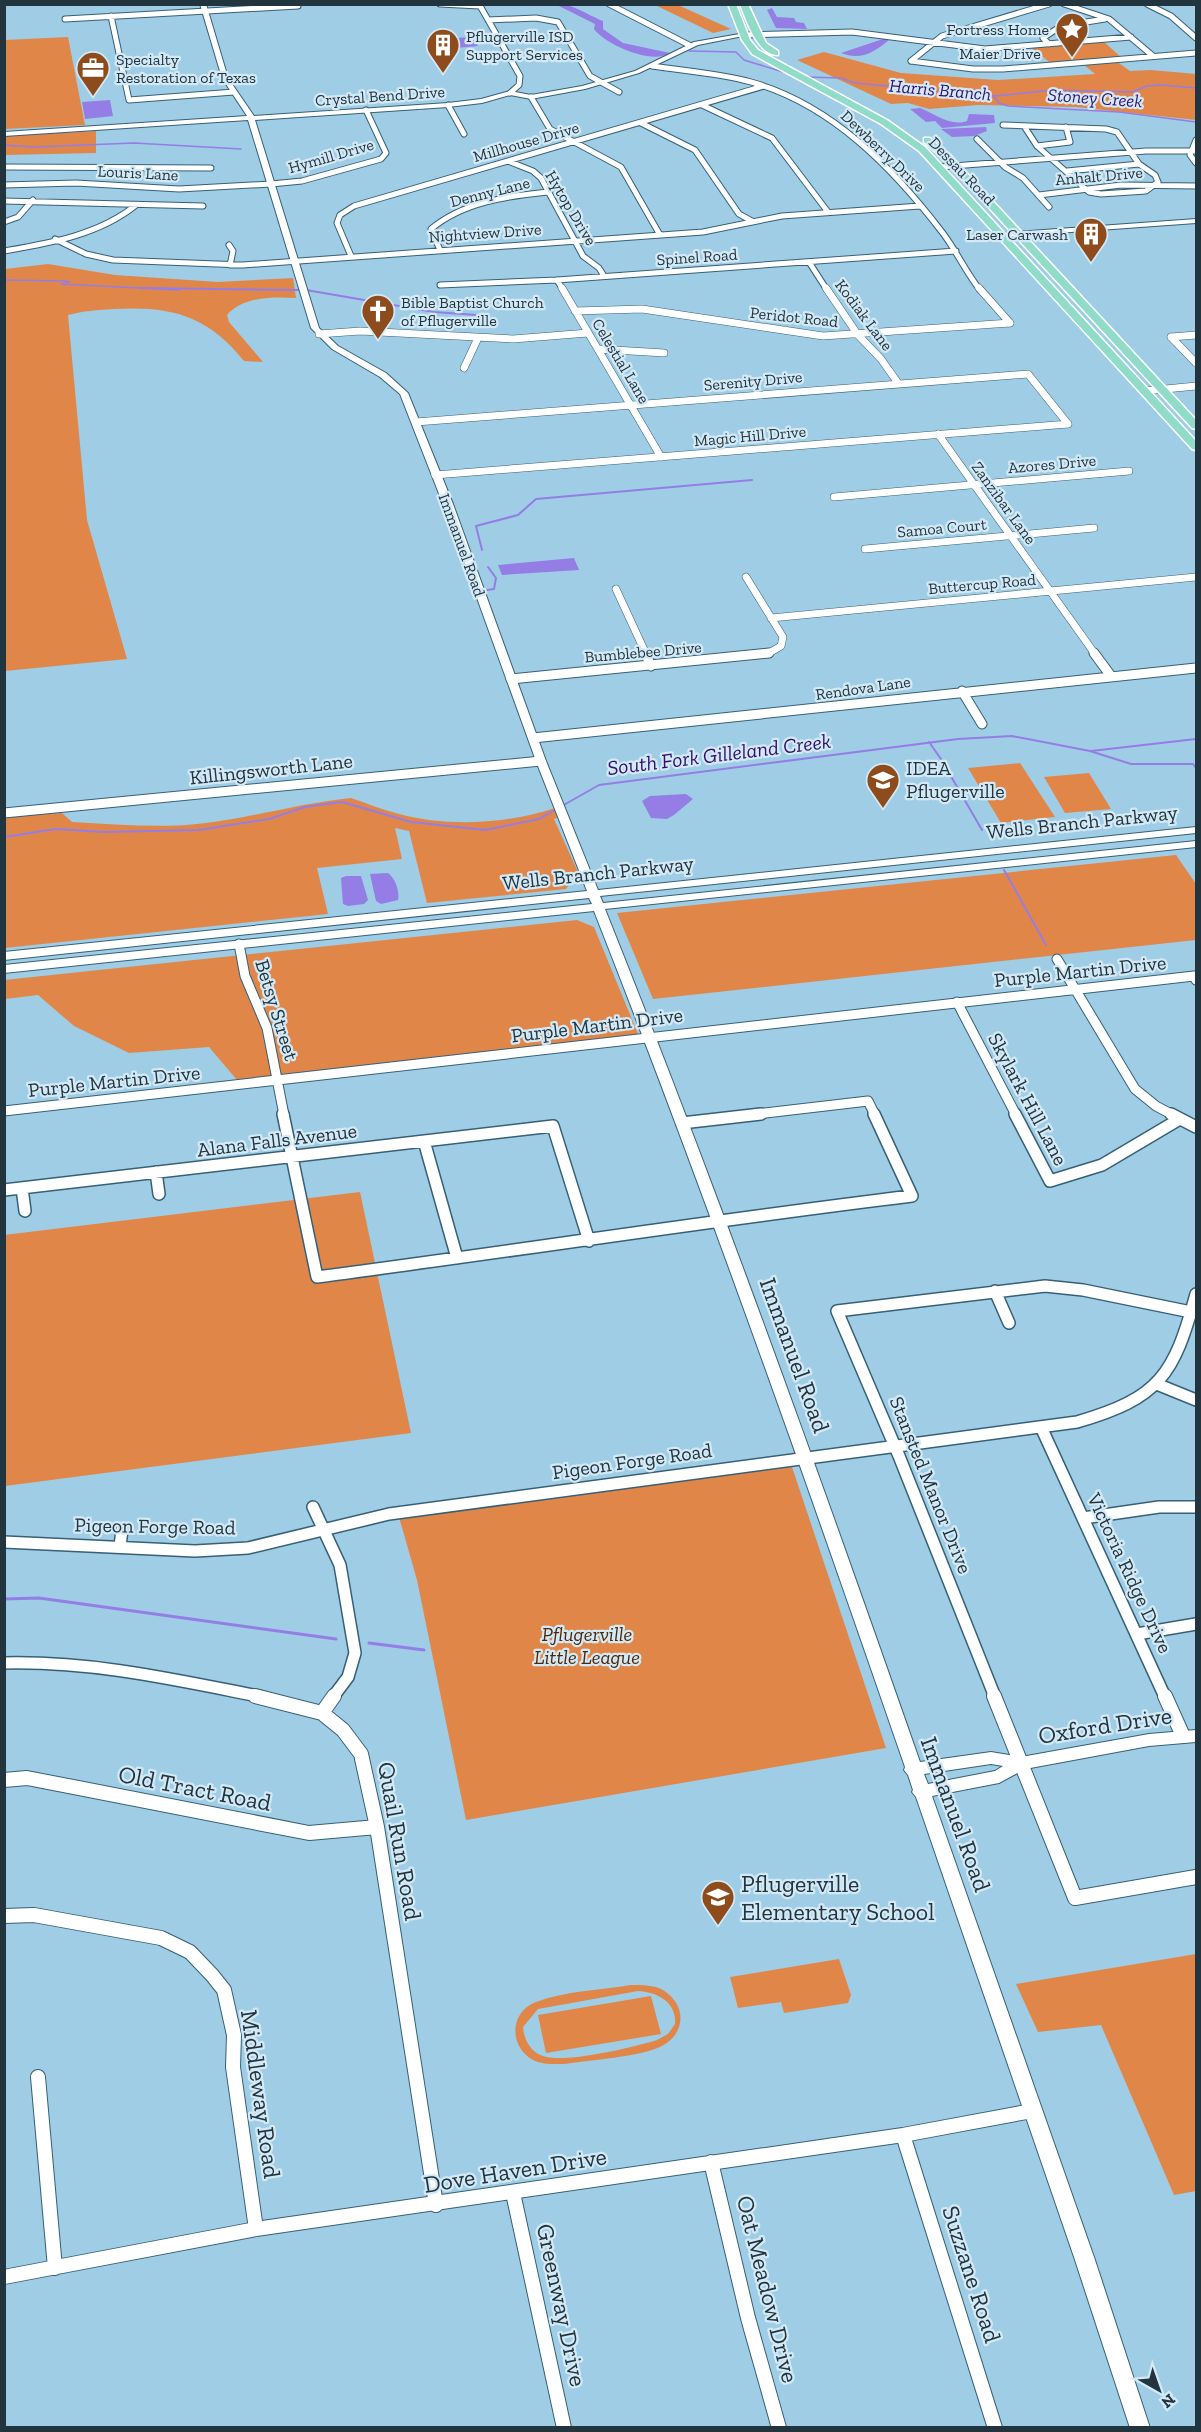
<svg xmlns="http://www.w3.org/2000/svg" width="1201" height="2432" font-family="'Zilla Slab',serif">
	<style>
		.green { fill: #e18649; fill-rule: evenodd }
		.water { fill: #957de6 }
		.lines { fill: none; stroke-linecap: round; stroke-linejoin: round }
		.stream-far2 { stroke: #957de6; stroke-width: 1.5 }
		.stream-far1 { stroke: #957de6; stroke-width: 2 }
		.stream { stroke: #957de6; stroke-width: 3 }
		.river { fill: #957de6; fill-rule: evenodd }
		.minor-far4-casing { stroke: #366076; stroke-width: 7 }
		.minor-far3-casing { stroke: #366076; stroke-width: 8 }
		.minor-far2-casing { stroke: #366076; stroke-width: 11 }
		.minor-far1-casing { stroke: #366076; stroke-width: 14 }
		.minor-casing { stroke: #366076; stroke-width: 16 }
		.tertiary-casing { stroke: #366076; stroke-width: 2 }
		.primary-casing { stroke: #fff; stroke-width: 3 }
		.minor-far4 { stroke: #fff; stroke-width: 5 }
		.minor-far3 { stroke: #fff; stroke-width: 7 }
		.minor-far2 { stroke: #fff; stroke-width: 9 }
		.minor-far1 { stroke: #fff; stroke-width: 11 }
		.minor { stroke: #fff; stroke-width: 14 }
		.tertiary { fill: #fff; fill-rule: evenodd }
		.primary { fill: #91dcc8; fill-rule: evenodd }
		.labels { text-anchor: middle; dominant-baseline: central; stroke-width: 4.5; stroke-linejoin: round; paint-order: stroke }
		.far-poi-label { font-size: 16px; fill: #22343e; stroke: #d3eaf6; text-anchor: start }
		.far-street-label { font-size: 16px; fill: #22343e; stroke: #d3eaf6 }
		.far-water-label { font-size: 18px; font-style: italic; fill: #330e6d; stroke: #d3eaf6 }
		.poi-label { font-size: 20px; fill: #22343e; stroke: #d3eaf6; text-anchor: start }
		.street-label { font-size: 20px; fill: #22343e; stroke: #d3eaf6 }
		.park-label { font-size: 20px; font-style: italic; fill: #4f2608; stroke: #d3eaf6 }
		.water-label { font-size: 21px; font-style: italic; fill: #330e6d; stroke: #d3eaf6 }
		.near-street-label { font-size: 24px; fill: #22343e; stroke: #d3eaf6 }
		.near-poi-label { font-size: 24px; fill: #22343e; stroke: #d3eaf6; text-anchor: start }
	</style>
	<rect width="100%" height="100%" fill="#9fcde6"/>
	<path class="green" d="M655,5H678L731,29L713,33Z
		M68,37L85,125L5,129V40Z
		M1103,41L1122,58L1052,64L1030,47Z
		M824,52L901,73L998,80L1095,74L1083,64L1116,61L1130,71L1151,70L1196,74V120L1076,107L978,105L929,109L908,103L891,104L797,60Z
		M96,131V153L5,155V136Z
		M48,264L115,275L218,282L293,278L296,298C273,297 244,296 227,315L229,322L263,362L244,361C207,315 171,306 114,309C98,310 83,311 68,315L87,520L127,659L5,671V269Z
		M1020,763L1055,817L1001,823L968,768Z
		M1089,773L1111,809L1065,813L1044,777Z
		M351,798C366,803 383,810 399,814C447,827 508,824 555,808L559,817L554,819L578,872L566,889L427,903L409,831L395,828L402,859L317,868L328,914L5,948V817L62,813L72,822C116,824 162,829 206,823C254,817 302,803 351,798Z
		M1176,855L1196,884V940L653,999L617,913Z
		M577,920L594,927L638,1034L237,1080L209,1047L129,1053L74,1026L38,995L5,999L4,980Z
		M360,1192L411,1433L5,1486L4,1235Z
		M792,1467L886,1748L466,1820L417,1580L399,1517Z
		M1196,1954V2191L1174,2195L1101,2025L1038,2032L1016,1984Z
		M839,1959L851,1995L848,2003L784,2013L781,2002L738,2008L730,1977Z
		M631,1985C642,1985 654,1985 663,1990C687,2005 686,2033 662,2046C640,2057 590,2060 565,2064C555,2064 543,2065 533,2060C509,2047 509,2012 536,2002C565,1991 601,1990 631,1985ZM638,1991C657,1992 677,2002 675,2024L668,2034L657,2040C634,2047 565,2064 543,2056C530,2052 524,2039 523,2027L538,2009Z
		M651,1996L661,2034L546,2053L538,2015Z"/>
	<path class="water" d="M772,8L777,17L794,18L796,22L804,23L807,29L776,28L767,10Z
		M473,37L478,46L445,49H441L438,39Z
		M886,38L890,39C875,52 861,61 841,53Z
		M110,100L113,116L85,119L82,102Z
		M920,108C935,114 951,127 967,121L969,114L994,115L995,123L942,128L935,121L926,122L910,109Z
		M986,127L987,131L974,136L952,137L941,129Z
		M574,558L579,570L502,575L498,565Z
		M686,794L693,799L674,815L667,819L651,818L642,801L650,796Z
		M388,873C395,878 400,891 398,900L381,904L376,901L370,874Z
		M346,876H361L368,900L364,904L348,906L343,904L341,878Z"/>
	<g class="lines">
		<path class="stream-far2" d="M689,51L736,52L744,60L796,76
			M805,77L841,78L855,83L994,96L1055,90L1132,92L1147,86L1162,85L1196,88
			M994,96L999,103L1008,106L1119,112L1196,122
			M4,145L34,147L134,143L241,149
			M4,280L64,281L70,282L61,284L179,290"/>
		<path class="stream-far1" d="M140,288L299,290
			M306,290L434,312L477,315
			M482,550L476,526L518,515L536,499L752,480
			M487,590L494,589L496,578L488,567
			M929,742L941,759
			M1091,751L1196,739
			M945,766L982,830
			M4,837L56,829L103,832L199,830L269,819L305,807L342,802L411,822L485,830L539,819L599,785L958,739L1012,736L1090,751L1131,764H1193L1196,768
			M1004,870L1046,945"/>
		<path class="stream" d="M4,1599L39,1598L336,1639
			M369,1643L424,1650"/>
		<path class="river" d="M555,4C575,4 585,14 603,21V29L623,43L670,53C652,65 606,45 594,29L595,24Z"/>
		<defs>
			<path id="minor-far4" d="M440,4L480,6
				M479,4L520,76L519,85L510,93
				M609,4L689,45
				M1064,4L1109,19L1153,56
				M1147,4L1171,16L1196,38
				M111,16L129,100L234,92
				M65,19L298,6
				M488,20L536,18L558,22L590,76L619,92
				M745,35L852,32L985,49L1131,37
				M1049,44L1043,38L1061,26L1105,19
				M911,61L973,69H1003L1196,53
				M911,61L942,36L1049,4
				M652,66C685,71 719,73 751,82C831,104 893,168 942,232C956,250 965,271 980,290
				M531,97L550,129L621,167L660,235
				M448,105L464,134
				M702,105L772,138L828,212
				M641,123L695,150L739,214L752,221
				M1003,125L1106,129L1117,132L1139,164L1155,175L1158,182L1146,191L1101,194L1089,192L1037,146L1024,126
				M977,139L1005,167L1023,178L1049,207
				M1196,140L1190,155L1196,163
				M1037,146L1070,142L1066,127
				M508,161L533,171L541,178L583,256L599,268L604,276
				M4,167L211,168
				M940,167L1146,151H1196
				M1067,171L1139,164
				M4,185L76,183L179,189L271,184L302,181L381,159L386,153L366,110
				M1039,195L1121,185L1196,186
				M4,201L203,206
				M4,222L18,217L33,200
				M55,239L86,254L113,260L243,265L703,232L782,216L920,206
				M229,245L233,251L230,265
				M440,250L431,229C463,202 508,196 548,192
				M4,251C50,243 99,235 136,205
				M351,256L337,223L340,215L354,206L764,86
				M809,262L827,290
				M557,280L563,290
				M440,285L557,280L956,251"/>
			<path id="minor-far3" d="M562,288L661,457
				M826,288L858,335L881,359L898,383
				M979,288L1010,323
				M575,311L642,309L823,336L1010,323
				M319,334L360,331L513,339L588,333
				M1171,337L1196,363
				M1171,337L1196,335
				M598,349L664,353
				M464,368L478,338
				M1145,391L1196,386
				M416,422L1028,374L1068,424
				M938,434L1095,654
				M435,475L1068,424
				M834,497L1129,471
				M865,549L1094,528
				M746,577L783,637L781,646L769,653L756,654
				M616,589L646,654
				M771,618L1196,577"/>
			<path id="minor-far2" d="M645,653L651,666
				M1094,653L1111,676
				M511,679L769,653
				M962,691L982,724
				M533,738L1196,668
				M4,813L541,761
				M239,944L245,976L267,1028L284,1115
				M1057,959L1135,1089L1156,1106L1173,1115
				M957,1002L1016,1115
				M4,1111L1194,976L1196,980
				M748,1115L868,1101L875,1115"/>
			<path id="minor-far1" d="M283,1114L317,1277C516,1251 713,1220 912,1196L874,1114
				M1015,1114L1050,1181L1102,1165L1178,1120
				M1171,1114L1196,1127
				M682,1123L761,1114
				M424,1141L457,1258
				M156,1172L159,1194
				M22,1188L25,1211
				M4,1190L553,1126L589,1241
				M995,1291L1009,1323
				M1159,1385L1196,1400
				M1041,1427L1165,1697
				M313,1507L340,1565L355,1653L348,1677L333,1697
				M1083,1518L1159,1507H1196
				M4,1542L195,1551L248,1548L389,1514L1077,1422C1160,1398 1174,1375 1196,1294
				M120,1546L122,1530
				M1137,1634L1196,1624
				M4,1663C94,1661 176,1680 263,1697
				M995,1697L899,1456L837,1311L1045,1286L1083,1290L1196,1313"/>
			<path id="minor" d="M255,1696L322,1713L343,1730L361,1754L377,1827L436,2205
				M994,1696L1075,1898L1196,1877
				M1165,1696L1183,1736
				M322,1713L334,1696
				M4,1780L27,1778L309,1833L377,1827
				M4,1916L34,1915L161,1938L190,1952L212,1975L224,1990L234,2035L233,2067L256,2229
				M38,2077L55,2268
				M903,2135L995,2428
				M711,2162L748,2318L779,2428
				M513,2193L564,2428
				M4,2277L256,2229L903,2135L1032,2111"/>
			<path id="tertiary" d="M200,4H206L228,78L254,116L448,103L481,99L510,91L531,95L582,86L635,71L694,42L745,33L748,35L698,45L639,73L585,89L531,99L510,95L482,103L448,107L255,120L319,328L338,346L386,373L408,393L453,504L546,761L598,890L1196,827V833L600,896L603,903L1196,841V847L605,909C718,1191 820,1476 920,1762L991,1752L1021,1757L1149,1734L1196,1730V1742L1149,1746L1025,1769L999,1783L932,1796L1095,2260L1150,2428H1130L1075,2260L916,1797L912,1792L913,1790L908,1775L904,1770L905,1767C806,1480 705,1193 594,911L4,973V965L592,904L589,898L4,960V952L587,891L536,761L443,504L400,394L380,377L332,349L311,328L248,120L4,136V132L247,116L222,78ZM991,1764L1003,1766L995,1771L928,1784L924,1774Z
				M1196,219V223L1003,237L999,235L1003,233Z"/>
			<path id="primary" d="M728,4H736L750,40L758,50L887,120L925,147L1196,441V450L1192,449L919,151L881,124L752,54L742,40Z
				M740,4H748L766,43L778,51V55C758,56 746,20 740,4Z
				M924,138H930L951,156L1196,420V429L1192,428L945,160L924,142Z"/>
		</defs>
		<use href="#minor-far4" class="minor-far4-casing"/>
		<use href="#minor-far3" class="minor-far3-casing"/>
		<use href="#minor-far2" class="minor-far2-casing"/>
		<use href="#minor-far1" class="minor-far1-casing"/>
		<use href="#minor" class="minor-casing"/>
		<use href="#tertiary" class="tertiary-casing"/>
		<use href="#primary" class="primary-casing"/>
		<use href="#minor-far4" class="minor-far4"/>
		<use href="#minor-far3" class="minor-far3"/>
		<use href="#minor-far2" class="minor-far2"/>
		<use href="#minor-far1" class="minor-far1"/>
		<use href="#minor" class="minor"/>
		<use href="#tertiary" class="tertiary"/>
		<use href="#primary" class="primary"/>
	</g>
	<defs>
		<symbol id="sight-pin" viewBox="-11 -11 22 30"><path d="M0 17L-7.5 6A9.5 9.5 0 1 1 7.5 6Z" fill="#8e4b1b" stroke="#d3eaf6"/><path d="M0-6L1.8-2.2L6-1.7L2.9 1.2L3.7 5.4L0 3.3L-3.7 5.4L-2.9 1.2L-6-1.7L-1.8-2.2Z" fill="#fff"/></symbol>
		<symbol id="building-pin" viewBox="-11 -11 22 30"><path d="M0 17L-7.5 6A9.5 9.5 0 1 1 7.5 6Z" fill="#8e4b1b" stroke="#d3eaf6"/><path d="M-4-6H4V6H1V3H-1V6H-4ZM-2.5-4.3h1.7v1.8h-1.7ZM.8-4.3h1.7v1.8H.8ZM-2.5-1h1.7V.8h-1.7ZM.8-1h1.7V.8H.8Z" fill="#fff"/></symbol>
		<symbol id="office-pin" viewBox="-11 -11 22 30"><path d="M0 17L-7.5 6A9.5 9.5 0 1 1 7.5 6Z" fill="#8e4b1b" stroke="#d3eaf6"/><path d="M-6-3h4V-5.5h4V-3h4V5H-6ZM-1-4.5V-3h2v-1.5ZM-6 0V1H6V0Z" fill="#fff"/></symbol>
		<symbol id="church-pin" viewBox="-11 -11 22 30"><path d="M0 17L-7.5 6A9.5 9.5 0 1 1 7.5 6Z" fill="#8e4b1b" stroke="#d3eaf6"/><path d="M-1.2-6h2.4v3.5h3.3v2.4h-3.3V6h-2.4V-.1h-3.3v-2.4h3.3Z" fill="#fff"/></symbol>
		<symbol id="school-pin" viewBox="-11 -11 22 30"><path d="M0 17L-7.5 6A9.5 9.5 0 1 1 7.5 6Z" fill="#8e4b1b" stroke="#d3eaf6"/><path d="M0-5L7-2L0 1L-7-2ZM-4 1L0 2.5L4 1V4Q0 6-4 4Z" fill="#fff"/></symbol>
	</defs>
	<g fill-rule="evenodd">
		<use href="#sight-pin" x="1053" y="10" width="38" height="52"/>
		<use href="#building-pin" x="424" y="26" width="38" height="52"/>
		<use href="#office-pin" x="74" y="49" width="38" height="52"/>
		<use href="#building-pin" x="1072" y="215" width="38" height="52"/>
		<use href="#church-pin" x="359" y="292" width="38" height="52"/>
		<use href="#school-pin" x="864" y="761" width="38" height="52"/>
		<use href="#school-pin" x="699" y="1878" width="38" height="52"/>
	</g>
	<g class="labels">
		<g class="far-poi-label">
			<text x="1049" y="29" text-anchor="end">Fortress Home</text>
			<text x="466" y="36">Pflugerville ISD<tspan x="466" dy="18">Support Services</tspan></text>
			<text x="116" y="59">Specialty<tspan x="116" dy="18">Restoration of Texas</tspan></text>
			<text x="1068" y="234" text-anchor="end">Laser Carwash</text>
			<text x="401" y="302">Bible Baptist Church<tspan x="401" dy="18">of Pflugerville</tspan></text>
		</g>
		<g class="far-street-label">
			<text x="1000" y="53">Maier Drive</text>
			<text transform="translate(380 96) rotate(-4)">Crystal Bend Drive</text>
			<text transform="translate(526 142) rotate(-16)">Millhouse Drive</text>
			<text transform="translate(883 151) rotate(44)">Dewberry Drive</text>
			<text transform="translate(331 156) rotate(-16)">Hymill Drive</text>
			<text transform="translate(962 171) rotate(46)">Dessau Road</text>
			<text transform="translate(138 173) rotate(3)">Louris Lane</text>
			<text transform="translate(1099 176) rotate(-5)">Anhalt Drive</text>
			<text transform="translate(490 192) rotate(-14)">Denny Lane</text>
			<text transform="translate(571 208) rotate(59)">Hytop Drive</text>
			<text transform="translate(485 233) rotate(-4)">Nightview Drive</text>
			<text transform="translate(697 257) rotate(-4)">Spinel Road</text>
			<text transform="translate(864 315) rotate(53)">Kodiak Lane</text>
			<text transform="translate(794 317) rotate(6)">Peridot Road</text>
			<text transform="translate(621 361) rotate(59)">Celestial Lane</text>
			<text transform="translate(753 381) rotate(-5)">Serenity Drive</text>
			<text transform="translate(750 436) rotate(-5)">Magic Hill Drive</text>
			<text transform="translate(1052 464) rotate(-5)">Azores Drive</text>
			<text transform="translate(1004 503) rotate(54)">Zanzibar Lane</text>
			<text transform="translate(942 528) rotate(-5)">Samoa Court</text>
			<text transform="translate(462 545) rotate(70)">Immanuel Road</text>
			<text transform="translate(982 584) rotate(-5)">Buttercup Road</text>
			<text transform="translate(643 652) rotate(-5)">Bumblebee Drive</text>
			<text transform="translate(863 688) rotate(-8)">Rendova Lane</text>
		</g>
		<g class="far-water-label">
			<text transform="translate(940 90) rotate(5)">Harris Branch</text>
			<text transform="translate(1095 98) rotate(4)">Stoney Creek</text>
		</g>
		<g class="poi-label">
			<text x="906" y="768">IDEA<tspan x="906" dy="23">Pflugerville</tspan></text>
		</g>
		<g class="street-label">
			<text transform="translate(271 769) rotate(-6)">Killingsworth Lane</text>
			<text transform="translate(1082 822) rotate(-6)">Wells Branch Parkway</text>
			<text transform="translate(598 873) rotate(-6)">Wells Branch Parkway</text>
			<text transform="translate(1080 971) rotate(-6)">Purple Martin Drive</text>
			<text transform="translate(277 1010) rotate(73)">Betsy Street</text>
			<text transform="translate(597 1025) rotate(-7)">Purple Martin Drive</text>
			<text transform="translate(114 1081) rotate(-6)">Purple Martin Drive</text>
			<text transform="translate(1028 1099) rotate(62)">Skylark Hill Lane</text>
			<text transform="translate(277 1140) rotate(-7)">Alana Falls Avenue</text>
			<text transform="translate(632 1461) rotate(-8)">Pigeon Forge Road</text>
			<text transform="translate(931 1485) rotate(68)">Stansted Manor Drive</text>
			<text transform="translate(155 1526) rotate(1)">Pigeon Forge Road</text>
			<text transform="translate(1130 1573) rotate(65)">Victoria Ridge Drive</text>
		</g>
		<g class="park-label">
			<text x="587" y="1634">Pflugerville<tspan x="587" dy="23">Little League</tspan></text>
		</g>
		<g class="water-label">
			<text transform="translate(719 754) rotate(-7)">South Fork Gilleland Creek</text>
		</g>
		<g class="near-street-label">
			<text transform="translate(795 1355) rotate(70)">Immanuel Road</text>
			<text transform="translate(1105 1725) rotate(-9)">Oxford Drive</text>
			<text transform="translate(195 1788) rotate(11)">Old Tract Road</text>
			<text transform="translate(956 1814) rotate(70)">Immanuel Road</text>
			<text transform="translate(400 1841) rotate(80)">Quail Run Road</text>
			<text transform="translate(261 2094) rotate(82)">Middleway Road</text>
			<text transform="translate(515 2170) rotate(-9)">Dove Haven Drive</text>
			<text transform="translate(972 2274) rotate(72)">Suzzane Road</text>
			<text transform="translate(768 2289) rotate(76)">Oat Meadow Drive</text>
			<text transform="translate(562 2305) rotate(78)">Greenway Drive</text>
		</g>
		<g class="near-poi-label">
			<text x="741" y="1883">Pflugerville<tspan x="741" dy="28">Elementary School</tspan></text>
		</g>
	</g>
	<rect width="1201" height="2432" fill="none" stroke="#22343e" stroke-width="12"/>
	<g transform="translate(1159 2390) rotate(140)" stroke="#d3eaf6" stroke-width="4.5" paint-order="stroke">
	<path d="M0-4.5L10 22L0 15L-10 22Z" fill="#22343e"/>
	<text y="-9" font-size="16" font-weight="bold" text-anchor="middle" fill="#22343e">N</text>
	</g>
</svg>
